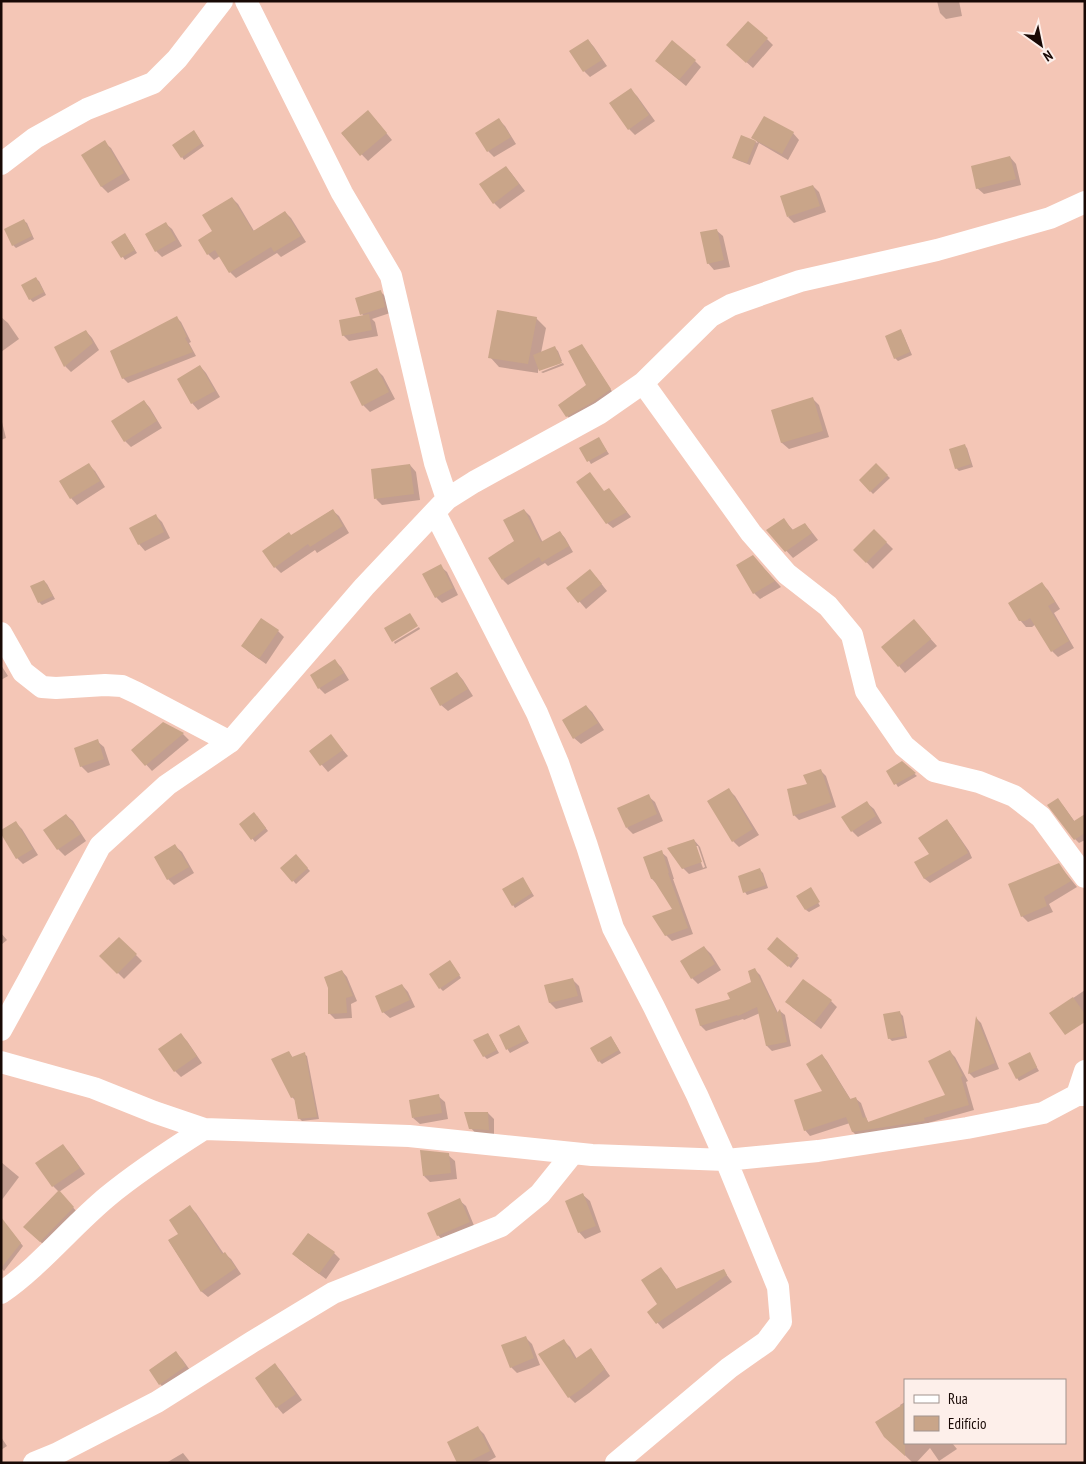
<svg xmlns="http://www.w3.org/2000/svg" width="1086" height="1464" font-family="'PT Sans Narrow',sans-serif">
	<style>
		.shadow { fill: #0003; fill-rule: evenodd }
		.building { fill: #c9a589 }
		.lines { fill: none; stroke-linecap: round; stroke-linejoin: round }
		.minor { stroke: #fff; stroke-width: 22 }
	</style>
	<rect width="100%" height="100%" fill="#f4c6b6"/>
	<path class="shadow" d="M937,1H959L962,16L946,19L940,13Z
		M767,39L773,45L753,68L734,51Z
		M588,40L594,47L607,66L590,77L584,71Z
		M695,61L701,67L686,86L663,67Z
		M631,90L637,96L655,121L635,135L629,129Z
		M374,118L392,140L368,161L342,134Z
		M499,120L505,126L516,144L494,157L488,151Z
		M793,133L799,140L788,160L759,143L750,165L737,160L734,157L742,137L758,143L753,137Z
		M196,134L204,146L184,160L182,157Z
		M104,142L111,148L130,180L108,193L102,187L83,155Z
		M1010,157L1016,164L1021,185L984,194L977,188Z
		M506,167L512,174L525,191L500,209L494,203Z
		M813,186L819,192L826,212L794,223L788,217Z
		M232,198L238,204L254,231L285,212L291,218L306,242L281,257L277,253L236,278L230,272L220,256L214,260L208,254L213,232Z
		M24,221L27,223L34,239L16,248L13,245Z
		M165,223L172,229L182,246L162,257L156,251Z
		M716,230L723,236L730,267L714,270L708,263Z
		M127,237L137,253L125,260L113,242Z
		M36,279L39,281L46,295L33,302L30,299Z
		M380,291L387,298L390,313L372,319L375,322L378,336L349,341L343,335L364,316L362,314Z
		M1,317L8,323L19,339L1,352Z
		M177,318L181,322L191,342L189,343L196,356L128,383L123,378Z
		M536,318L546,328L541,353L555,348L558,351L562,361L538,369V373L499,367L490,357Z
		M86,331L92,338L99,350L71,372L65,366Z
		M900,331L903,334L912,355L898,361L895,358Z
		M584,348L613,393L570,419L567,416L588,386Z
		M563,363L564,365L543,373L541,372Z
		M200,366L206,373L220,397L198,410L192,403Z
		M377,370L383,376L395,399L370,412L363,405Z
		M813,399L819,405L829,437L789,449L782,443L773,411Z
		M144,401L150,408L162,428L131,447L125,441Z
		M1,418L6,438L1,440Z
		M599,439L609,454L591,464L581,448Z
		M964,445L967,448L973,467L959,471L956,468Z
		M89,465L95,471L105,487L77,505L71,498Z
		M410,465L416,472L420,500L382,505L376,499Z
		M876,465L890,478L873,494L860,480Z
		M609,489L631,517L613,528L607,523L605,492Z
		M332,510L339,516L349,533L317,553L315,550L281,573L275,567L292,536Z
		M524,510L530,516L543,543L560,532L565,538L573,552L548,566L545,563L508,585L503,580L516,542Z
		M156,516L162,522L170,538L145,551L139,544Z
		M784,520L794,531L805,524L811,531L818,540L793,558L768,531Z
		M874,530L893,549L873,569L855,550Z
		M759,563L781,587L760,599L754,593Z
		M440,566L447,572L458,595L442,603L436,597Z
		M596,577L607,591L586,609L568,588Z
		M44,581L47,584L55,599L42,605L39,602Z
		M1042,584L1048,590L1060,609L1054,613L1074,648L1058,657L1052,651L1036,624L1032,627H1026L1020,620Z
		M419,627L420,629L395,644L394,642Z
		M920,627L937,646L905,673L883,647Z
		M278,631L284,637L266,664L249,652L242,646Z
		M335,661L341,667L349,680L325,694L319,688Z
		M1,665L8,676L1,680Z
		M457,673L463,680L473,696L448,711L441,705Z
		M586,706L592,712L604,730L581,744L574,738L563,721Z
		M183,734L189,740L152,771L133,750Z
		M331,736L348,756L328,772L310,751Z
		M97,741L104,747L110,765L88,773L81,766Z
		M902,763L917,776L898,787L888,771Z
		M821,771L826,776L836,807L799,820L794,815L808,785Z
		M729,790L735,796L759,835L739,847L733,841Z
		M648,796L655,802L663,821L633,834L627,828Z
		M867,803L874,809L882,823L858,837L852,831Z
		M1062,804L1075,822L1085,816V840L1079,843L1075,839Z
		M66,815L73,821L86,841L65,856L58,849L45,830Z
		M257,816L268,831L255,842L241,824Z
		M946,820L951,825L969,851L972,858L930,883L925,879L916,863L930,854Z
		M16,823L22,829L38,855L23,864L17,858Z
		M694,840L700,847L707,868L689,874L683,868ZM695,846H698L705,867L703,868Z
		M175,846L182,852L194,873L174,885L168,879Z
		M661,852L667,857L674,879H673L693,934L672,941L666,935L674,910L657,884L652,879Z
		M296,856L310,871L296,884L282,868Z
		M1059,865L1077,887L1049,904L1053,912L1028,922L1022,916Z
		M760,870L763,873L768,888L747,895L745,892Z
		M525,882L534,896L515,908L513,905Z
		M811,890L820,906L809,912L806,910Z
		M1,933L7,940L1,945Z
		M119,938L142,961L124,979L101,956Z
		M704,947L711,954L721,970L698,984L692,978Z
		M772,952L797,956L799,958L791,968Z
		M452,964L461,978L443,991L440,988Z
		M755,970L760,975L778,1013L780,1011L785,1015L791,1046L772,1051L767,1046L760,1013L744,1020L743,1019L706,1031L701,1026L697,1010L732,1000L753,983Z
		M342,971L347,977L357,1001L351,1004L352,1018L335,1019L330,1014Z
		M572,979L579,986L583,1002L556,1009L550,1003L546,986Z
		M402,985L408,992L415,1007L390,1018L383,1012Z
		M1085,990V1014L1051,1013Z
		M831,1001L837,1007L821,1029L793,1008L787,1002Z
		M900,1013L903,1016L907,1038L892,1041L889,1038Z
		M977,1019L981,1023L999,1069L974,1078L969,1073Z
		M519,1027L529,1043L510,1053L508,1050L501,1036Z
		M488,1034L499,1053L487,1059L484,1056Z
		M181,1035L187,1041L202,1063L181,1077L175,1071Z
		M611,1037L621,1053L602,1064L599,1061Z
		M289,1052L293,1058L304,1054L307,1056L319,1119L302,1121L299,1118L295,1100L292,1097Z
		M950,1052L955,1057L968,1081L966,1082L974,1110L928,1123L858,1137L853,1132L850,1123L810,1136L805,1130L824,1091L822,1055L827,1061L851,1100L855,1098L861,1103L867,1120L869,1123L947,1096Z
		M1029,1054L1039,1071L1019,1081L1017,1078Z
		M438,1096L445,1102L448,1119L420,1124L413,1118Z
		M488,1113L494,1119V1136L477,1135L471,1128Z
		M63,1146L69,1152L85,1174L59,1192L78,1213L46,1247L30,1232L59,1192L53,1186Z
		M448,1155L455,1161L457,1179L430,1182L424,1176Z
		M1,1162L19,1177L1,1201Z
		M583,1195L590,1201L601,1232L585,1239L579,1232Z
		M459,1200L466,1206L475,1228L444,1242L438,1235Z
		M190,1207L196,1213L224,1254H225L231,1259L241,1274L208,1297L202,1292L169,1241L180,1234Z
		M11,1231L23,1246L4,1271L1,1268V1238Z
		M309,1234L334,1253L340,1259L326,1279L300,1260L294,1254Z
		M661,1269L667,1275L677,1290L723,1270L732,1282L663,1329L649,1313L659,1305Z
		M525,1337L532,1344L540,1365L517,1373L511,1367Z
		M564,1341L570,1347L577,1359L591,1350L596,1356L610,1376L589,1393L575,1403L569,1397Z
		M176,1353L182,1359L192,1373L166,1390L160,1384Z
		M275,1365L281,1371L302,1400L283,1414L277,1407L256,1378Z
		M905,1402V1443H952L957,1449L939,1461L930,1448L916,1463H913L885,1436L901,1407L900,1405Z
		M478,1428L484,1434L496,1457L485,1463H458Z
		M1,1437L7,1446L1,1450Z
		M183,1453L191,1463H166Z"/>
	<path class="building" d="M748,21L768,38L746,63L726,45Z
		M588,39L602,60L583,72L569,51Z
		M672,40L696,60L679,80L655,61Z
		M631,88L649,115L628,130L609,103Z
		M368,110L387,133L360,156L341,133Z
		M764,116L794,132L782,154L751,138Z
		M499,118L511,137L487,152L475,133Z
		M194,130L202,143L181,158L172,145Z
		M741,135L756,141L747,163L732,158Z
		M105,140L124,173L101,187L81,155Z
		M1010,156L1016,179L976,189L971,166Z
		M506,166L519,184L493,204L479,184Z
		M813,185L820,206L787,217L780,196Z
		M232,197L253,231L285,211L301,236L274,252L271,247L229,273L215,250L207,255L198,240L212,231L202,215Z
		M24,219L32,236L12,246L4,229Z
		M166,222L176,240L155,252L145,234Z
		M717,229L724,260L707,264L700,232Z
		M125,233L135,250L121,258L111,242Z
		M36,277L44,292L29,300L21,285Z
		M381,290L385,307L360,315L355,298Z
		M497,310L537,317L528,364L488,358Z
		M369,314L372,330L342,336L339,320Z
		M177,316L187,337L185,338L193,352L122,379L110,351Z
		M901,329L910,352L894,359L885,336Z
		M86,330L93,343L64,367L54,347Z
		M582,344L611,389L593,402L566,417L558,405L586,385L568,351Z
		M555,346L562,363L539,371L533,355Z
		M200,365L215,391L191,404L177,379Z
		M377,368L389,392L362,406L350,382Z
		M813,397L823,431L781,443L771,410Z
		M144,400L157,421L124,442L111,421Z
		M599,437L607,451L587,462L579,448Z
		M965,444L971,464L955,469L949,449Z
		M89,463L100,481L70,499L59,481Z
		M876,463L888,475L870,492L859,480Z
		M410,464L414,494L374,499L371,469Z
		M590,472L604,491L609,488L627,512L606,524L576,482Z
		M333,509L343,526L310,547L308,544L274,568L262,551L289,532L291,535Z
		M524,509L541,542L560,531L569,546L542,562L539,557L502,580L488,558L514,541L503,520Z
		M156,514L164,532L138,545L129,528Z
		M784,518L792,530L805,523L812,533L785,552L766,530Z
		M874,529L887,542L866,563L853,550Z
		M753,555L775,581L753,594L736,565Z
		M441,564L453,588L435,598L422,574Z
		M590,569L602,584L578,603L566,588Z
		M44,580L53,596L38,603L30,586Z
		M1042,582L1055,602L1048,606L1069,641L1051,652L1030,618L1025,621H1019L1008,603Z
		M410,613L418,626L392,642L384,628Z
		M261,618L279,630L259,659L241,646Z
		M914,619L931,639L898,667L881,647Z
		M335,659L344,673L318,689L310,675Z
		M457,672L468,689L440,706L430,688Z
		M586,705L598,723L573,739L562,720Z
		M163,722L184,733L145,766L131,750Z
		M331,734L343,750L320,766L309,751Z
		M98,739L104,759L80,767L74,748Z
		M902,761L916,773L894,785L886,771Z
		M821,769L832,802L793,816L787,789L807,784L803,775Z
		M729,788L753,829L732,842L707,801Z
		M649,794L657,814L626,828L617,808Z
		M1058,798L1074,821L1085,814V833L1074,840L1047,805Z
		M867,801L876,816L851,832L841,817Z
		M254,812L266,828L251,840L239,824Z
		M66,814L81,834L57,850L43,830Z
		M947,819L964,845L968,853L924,879L914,862L929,854L918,838Z
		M16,821L33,849L16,859L1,834V830Z
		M694,839L702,862L682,869L667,848Z
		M175,844L189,867L167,880L154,857Z
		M662,850L669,873H668L688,928L665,936L652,916L672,909L653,879H651L643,857Z
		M296,854L308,868L292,882L280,868Z
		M1059,863L1071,881L1044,897L1047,906L1021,917L1008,884Z
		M760,868L766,885L743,893L738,876Z
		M523,877L532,893L512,906L502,889Z
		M811,887L820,902L805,910L796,896Z
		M119,937L137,954L117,974L99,956Z
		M777,937L798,955L788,967L767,949Z
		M704,946L715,964L691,979L680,961Z
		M450,960L460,975L439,989L429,974Z
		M755,968L777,1013L780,1009L787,1042L766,1046L757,1007L738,1016L737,1015L700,1026L695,1009L730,999L727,993L751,982L748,971Z
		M342,970L353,996L346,998L347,1013L328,1014V988L324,977Z
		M573,978L578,996L549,1003L544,985Z
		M803,979L832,1000L814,1023L785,1002Z
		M402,984L410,1000L382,1013L375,996Z
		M1073,997L1085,1014V1022L1065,1035L1049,1013Z
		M900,1011L905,1036L888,1039L883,1014Z
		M976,1016L995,1063L968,1074Z
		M519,1025L527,1040L506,1050L499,1035Z
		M181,1033L197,1056L174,1072L158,1049Z
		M488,1033L497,1050L483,1057L473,1040Z
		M611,1036L619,1050L598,1062L590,1048Z
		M950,1050L963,1076L961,1077L969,1105L924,1118L925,1121L852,1132L846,1117L804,1131L794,1100L822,1091L806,1064L822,1054L850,1099L856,1097L863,1118L866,1117L868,1122L945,1095L928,1061Z
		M289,1051L292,1057L305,1052L317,1117L298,1119L294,1097L291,1098L271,1059Z
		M1030,1052L1037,1067L1016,1079L1008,1063Z
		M439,1094L442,1113L412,1118L409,1100Z
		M464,1112H488L489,1130L469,1129Z
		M63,1144L80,1168L52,1187L35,1163Z
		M420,1150L449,1153L451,1173L423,1176Z
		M59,1190L74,1207L40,1242L23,1227Z
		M583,1193L596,1226L578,1233L565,1201Z
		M460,1198L470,1222L437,1236L427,1213Z
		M190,1205L222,1254L225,1252L236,1268L201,1292L168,1240L178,1234L169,1220Z
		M1,1217L21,1243L1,1268Z
		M308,1233L335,1252L319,1274L292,1254Z
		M661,1267L676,1289L724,1269L727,1275L656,1324L647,1312L657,1304L641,1280Z
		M526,1336L534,1358L510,1368L501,1345Z
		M564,1339L575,1359L591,1348L605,1369L583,1388L568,1398L538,1354Z
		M176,1351L186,1366L159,1385L149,1370Z
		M275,1363L296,1394L276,1408L255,1378Z
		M905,1403V1456L884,1437L875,1422Z
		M478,1426L490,1451L466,1463H457L447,1442Z"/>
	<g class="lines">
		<path class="minor" d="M246,1L342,193L391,276L435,463L447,499
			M1,164L35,138L87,109L153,83L177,59L222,1
			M643,383L751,533L787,574L828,606L852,635L866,691L904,746L934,771L979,782L1014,796L1041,817L1085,877
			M435,513L537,713L558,763L587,846L613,928L654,1007L697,1095L726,1160L778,1287L781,1322L766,1342L729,1368L616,1463
			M1,633L23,672L42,687L56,688L105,685L122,686L137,693L230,742
			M1,1030L29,979L100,846L167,785L230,742L364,587L447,499L474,482L600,413L643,383L711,316L731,305L800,281L937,250L1050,218L1085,202
			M1,1062L94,1088L154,1112L204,1129L409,1136L592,1155L726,1160L818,1151L967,1128L1043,1113L1077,1095H1085
			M1077,1095L1085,1071
			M1,1293C40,1266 70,1228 107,1197C137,1172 171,1150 204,1129
			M34,1463L56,1454L157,1402L252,1342L333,1293L501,1226L540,1194L573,1153"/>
	</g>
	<rect width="1086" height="1464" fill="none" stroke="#180905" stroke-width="5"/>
	<rect x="904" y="1379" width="162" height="65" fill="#fdefea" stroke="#a1938e"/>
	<rect x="914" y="1395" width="25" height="8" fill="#ffffff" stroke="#a1938e"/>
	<text x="948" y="1404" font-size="15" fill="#180905">Rua</text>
	<rect x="914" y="1416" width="25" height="15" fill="#c9a589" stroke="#a1938e"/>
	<text x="948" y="1429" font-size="15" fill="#180905">Edifício</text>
	<g transform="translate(1041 45) rotate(147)" stroke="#fdefea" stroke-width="4" paint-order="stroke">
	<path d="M0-4L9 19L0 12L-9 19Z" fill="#180905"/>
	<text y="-8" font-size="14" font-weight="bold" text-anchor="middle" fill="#180905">N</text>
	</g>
</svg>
